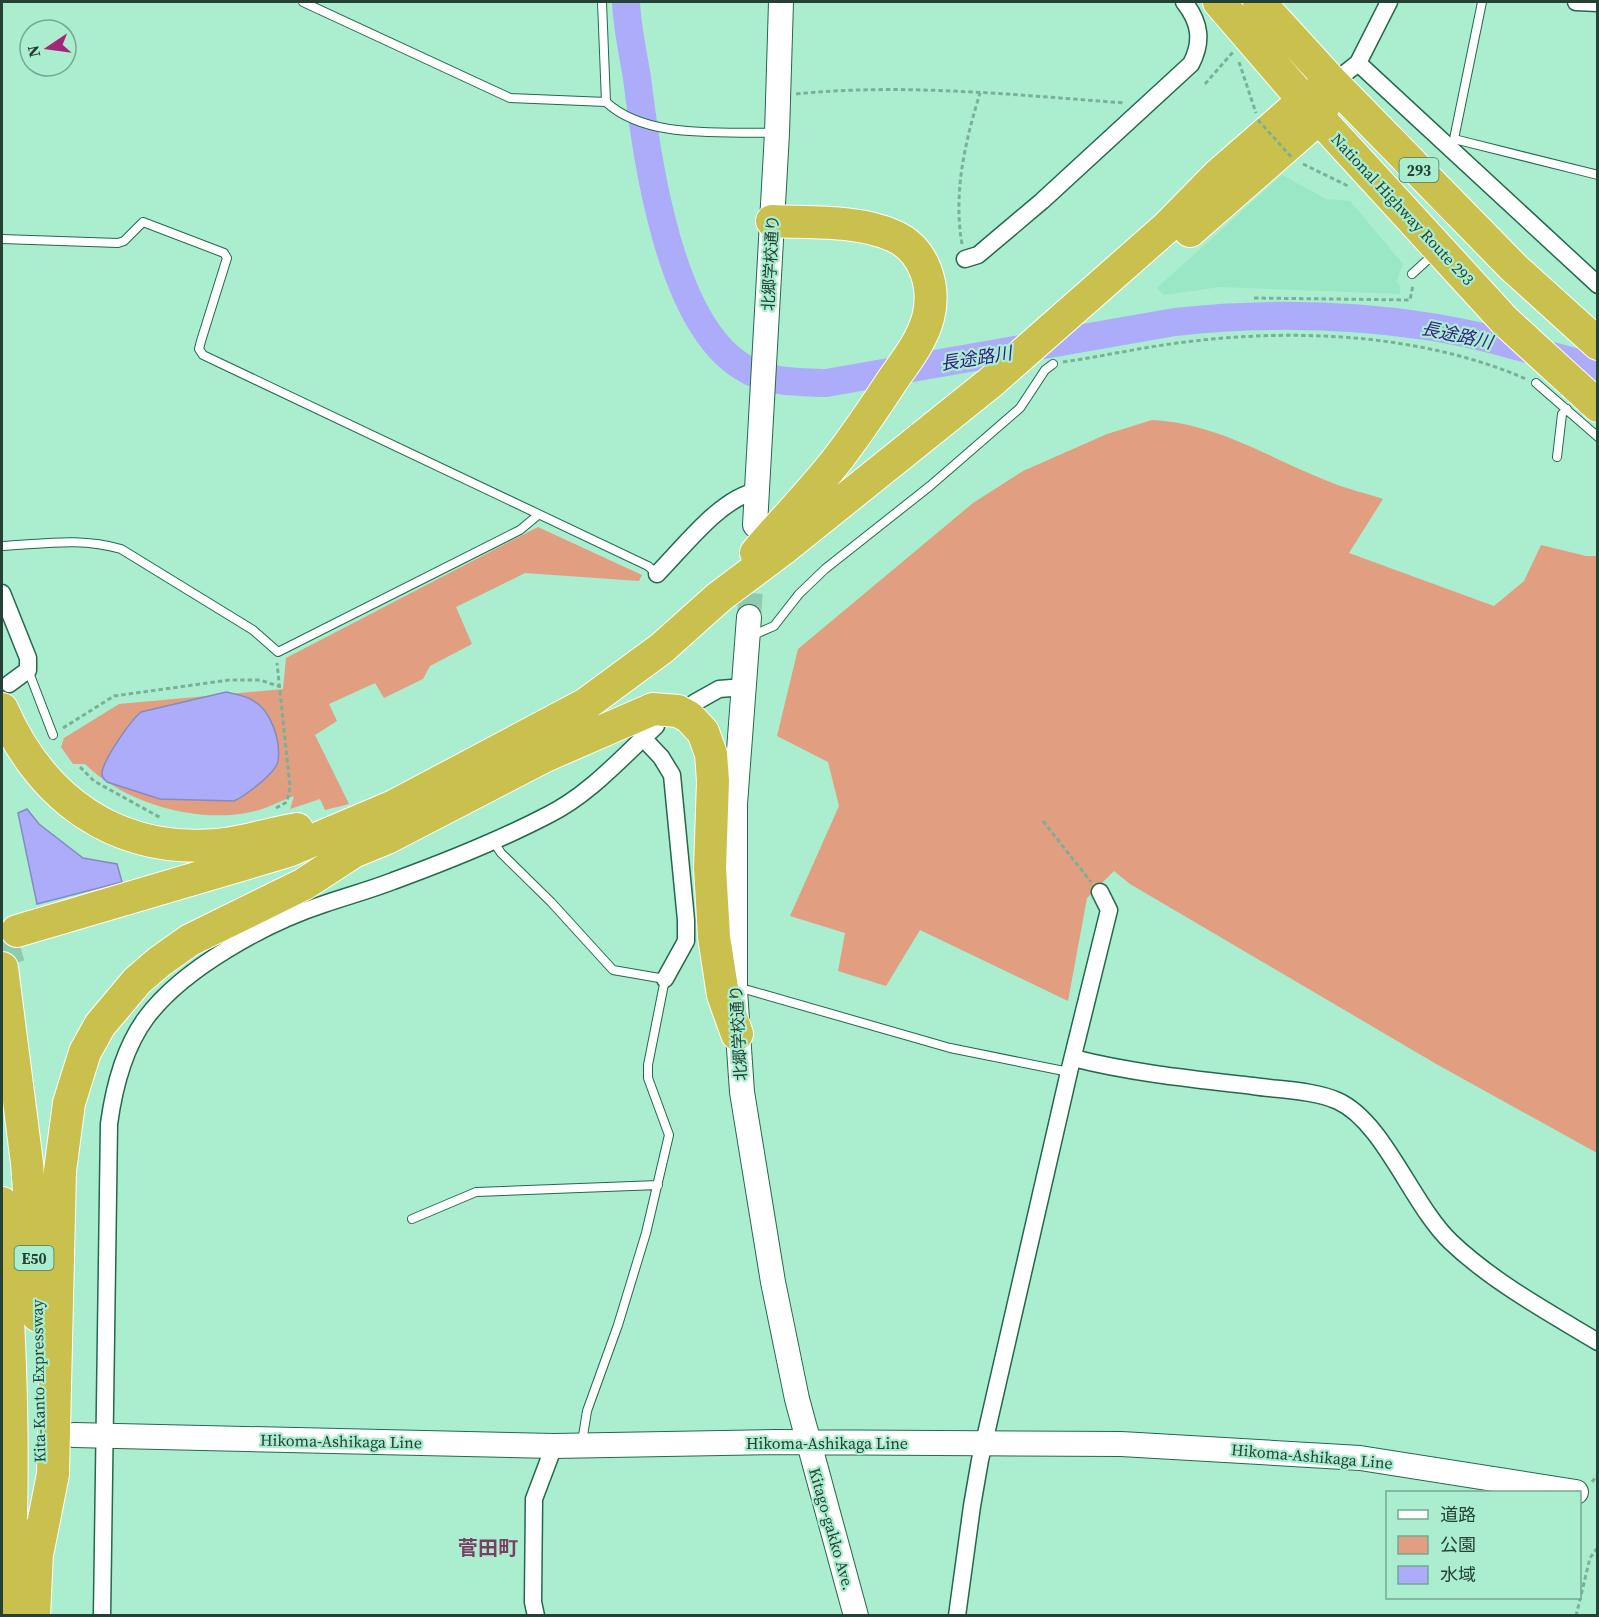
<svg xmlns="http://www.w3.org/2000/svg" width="1599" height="1617" font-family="'Source Serif 4','Noto Sans JP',serif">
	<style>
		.built { fill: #99e7c4 }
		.green { fill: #e19e81 }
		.water { fill: #adacfa; stroke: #848cbf; stroke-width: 1.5 }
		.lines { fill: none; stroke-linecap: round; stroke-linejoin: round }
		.river { stroke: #adacfa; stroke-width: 28 }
		.secondary-tunnel { stroke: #8fcbb0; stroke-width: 24; stroke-dasharray: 24 12; stroke-linecap: butt }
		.highway-tunnel { stroke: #8fcbb0; stroke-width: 32; stroke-dasharray: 32 16; stroke-linecap: butt }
		.lane-casing { stroke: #24684e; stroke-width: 10 }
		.street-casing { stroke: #24684e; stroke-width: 19 }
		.secondary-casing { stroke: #24684e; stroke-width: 26 }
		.highway-casing { stroke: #fff; stroke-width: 34 }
		.path { stroke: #7bb098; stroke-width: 3; stroke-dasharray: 4.5 3; stroke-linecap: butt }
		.lane { stroke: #fff; stroke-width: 8 }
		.street { stroke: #fff; stroke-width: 16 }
		.secondary { stroke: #fff; stroke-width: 24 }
		.highway { stroke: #cac04d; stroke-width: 32 }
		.path-bridge { stroke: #7bb098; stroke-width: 3; stroke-dasharray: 4.5 3; stroke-linecap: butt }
		.labels { text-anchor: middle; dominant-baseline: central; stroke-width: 4.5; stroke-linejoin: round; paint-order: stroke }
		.shield { fill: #aaeecf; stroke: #4d7563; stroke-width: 1.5 }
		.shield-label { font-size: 15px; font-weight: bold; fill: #254135 }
		.street-label { font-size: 16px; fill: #254135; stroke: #aaeecf }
		.water-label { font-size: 18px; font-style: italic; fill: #351989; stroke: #aaeecf }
		.quarter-label { font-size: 20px; font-weight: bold; fill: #7d3e65; stroke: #aaeecf }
	</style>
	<rect width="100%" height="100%" fill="#aaeecf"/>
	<path class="built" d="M1282,175L1326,199L1350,201L1403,264L1396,282L1400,286V294L1220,287L1164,295L1157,288Z"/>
	<path class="green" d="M1152,420C1217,423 1271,459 1330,482C1347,489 1365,493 1383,499L1349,553L1494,606L1524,581L1541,545L1586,556H1597V1153L1438,1065L1130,884L1114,871L1087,898L1068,1001L920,930L886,986L838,971L845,933L790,916L839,806L828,762L777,736L798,649L973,503L1023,471L1107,434Z
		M538,527L642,575L639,581L525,573L456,607L472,644L430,666L423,679L384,698L375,683L329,704L337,721L315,735L349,804L325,810L320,799L290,809L294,796C280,801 266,809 251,812C197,824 124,803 85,764H73L61,747L64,738L119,704L283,689L286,658Z"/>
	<path class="water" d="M226,692C234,694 245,695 252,700C271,709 281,741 278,761C276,773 245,796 234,801L160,799L107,782C104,779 102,778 102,774C102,761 131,720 141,712Z
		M27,809L39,824L83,858L117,864L122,882L37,904L18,813Z"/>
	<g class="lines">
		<path class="river" d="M626,2C627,27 633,53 637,78C647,158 669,327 746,369C769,383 799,382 826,383L1175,322C1256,313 1343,314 1425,326C1483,334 1540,354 1598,368"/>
		<path class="secondary-tunnel" d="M749,617L753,560
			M2,1435H72"/>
		<path class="highway-tunnel" d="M2,950L20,945"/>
		<defs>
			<path id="lane" d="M303,2L510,98L606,102C647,140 722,131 775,133
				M602,2L606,102
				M1454,139L1598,175
				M1448,146L1454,139L1482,2
				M2,239L118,243L124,241L143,222L224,253L227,258L201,341L199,349L203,355L648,566L657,574
				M1412,274L1435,253
				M1536,383L1598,437
				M1557,457L1562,414L1567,409
				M2,546C43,544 81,537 121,549L253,630L278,652L520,530L538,515
				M751,636L774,626L799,594L825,569L930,486L1020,408L1045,370L1053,364
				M28,670L53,735
				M493,841L501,853L551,902L613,970L665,979L648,1065V1078L669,1135L646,1233L618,1325L587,1411L582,1442
				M736,990H748L950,1048L1069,1072
				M412,1219L476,1192L658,1185"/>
			<path id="street" d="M1576,2L1598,3
				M1358,63L1389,2
				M1333,83L1358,63L1598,285
				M965,259L978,255L1042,201L1191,64C1203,41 1200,22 1184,2
				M657,574C684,547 720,498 757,491
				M2,593L28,658V670L9,684
				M694,703L719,689L744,687
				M643,738L661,757L672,775L686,920V941L665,979
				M1073,1058C1132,1073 1192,1079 1253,1086C1279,1090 1313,1090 1338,1101C1384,1122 1412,1205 1451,1242C1493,1282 1548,1312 1598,1342
				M102,1616L109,1124C114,1087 124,1048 146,1018C183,968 266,923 324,904C347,896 370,890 393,881C445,862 498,841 548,815C590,794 621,758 656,726
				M536,1616L533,1602L534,1499L554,1446
				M957,1616L972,1506L980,1460L1069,1072L1109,910L1100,892"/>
			<path id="secondary" d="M755,525L777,133L781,2
				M749,617L735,804V990L742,1092L773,1282L797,1399L856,1616
				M74,1435L554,1446L775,1442L1121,1444L1360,1458L1576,1492"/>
			<path id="highway" d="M1219,2L1319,118L1505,321L1598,406
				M1259,2L1333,83L1513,267L1598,344
				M1190,231L1319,118L1333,83
				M756,553C783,521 814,490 840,456C858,432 875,407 892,381C905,362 922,341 928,318C936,287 925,250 894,236C858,220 811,223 772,221
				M2,709C42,800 116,853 217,845C244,843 271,833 297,829
				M17,931L288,851L394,806L586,704L662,648L719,597L783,549L991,382L1167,227L1219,174L1304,100L1333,83
				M2,968L27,1163L38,1316
				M2,1203C10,1340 17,1478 6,1616
				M38,1550L53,1474L60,1171L69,1103L85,1052L100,1025L137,981L159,962L190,940L304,884L353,852L387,838L545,756L653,709L678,711L689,717L703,732L711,754L713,781L710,868L714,937L723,995L737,1034
				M34,1616L38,1531"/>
		</defs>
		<use href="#lane" class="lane-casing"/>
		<use href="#street" class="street-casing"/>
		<use href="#secondary" class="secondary-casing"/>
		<use href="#highway" class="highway-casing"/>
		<path class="path" d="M1239,62L1256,113
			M1205,84L1233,52
			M796,94C904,83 1016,95 1125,103
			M1303,164L1348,186
			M962,244C953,193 965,142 980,93
			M1254,298L1410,300L1413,285
			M1063,362C1104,356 1144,347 1185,342C1296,328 1423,334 1526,379
			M63,728L114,696L229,680H260L278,686
			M80,767L94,781L161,818
			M276,808L287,802L290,787L277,663
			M1043,821L1091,882
			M1592,1482L1598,1474
			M1576,1616L1590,1558L1598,1547"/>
		<use href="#lane" class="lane"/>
		<use href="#street" class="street"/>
		<use href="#secondary" class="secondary"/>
		<use href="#highway" class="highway"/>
		<path class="path-bridge" d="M1258,120L1293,159"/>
	</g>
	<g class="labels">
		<g class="shield">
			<rect x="1399.5" y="158" width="39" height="24" rx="4.5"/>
			<rect x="14.5" y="1246" width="39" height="24" rx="4.5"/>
		</g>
		<g class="shield-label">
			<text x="1419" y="170">293</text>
			<text x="34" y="1258">E50</text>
		</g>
		<g class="street-label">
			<text transform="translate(1403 209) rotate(47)">National Highway Route 293</text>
			<text transform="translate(770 263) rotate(-87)">北郷学校通り</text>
			<text transform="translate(738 1033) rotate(-93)">北郷学校通り</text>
			<text transform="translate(38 1381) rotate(-91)">Kita-Kanto Expressway</text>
			<text transform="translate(341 1441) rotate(1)">Hikoma-Ashikaga Line</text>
			<text x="827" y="1443">Hikoma-Ashikaga Line</text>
			<text transform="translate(1312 1456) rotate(5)">Hikoma-Ashikaga Line</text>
			<text transform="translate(832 1529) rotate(74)">Kitago-gakko Ave.</text>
		</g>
		<g class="water-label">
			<text transform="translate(1457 335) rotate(12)">長途路川</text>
			<text transform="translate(976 358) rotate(-9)">長途路川</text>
		</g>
		<g class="quarter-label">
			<text x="488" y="1548">菅田町</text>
		</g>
	</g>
	<rect width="1599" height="1617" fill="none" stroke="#254135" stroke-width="6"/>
	<rect x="1386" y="1491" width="195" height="108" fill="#aaeecf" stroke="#75a991" stroke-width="1.5"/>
	<rect x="1398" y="1510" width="30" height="9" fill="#ffffff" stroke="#75a991" stroke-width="1.5"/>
	<text x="1440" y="1521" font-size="18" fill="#254135">道路</text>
	<rect x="1398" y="1536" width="30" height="18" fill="#e19e81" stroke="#75a991" stroke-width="1.5"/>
	<text x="1440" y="1551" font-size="18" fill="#254135">公園</text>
	<rect x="1398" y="1566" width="30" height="18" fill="#adacfa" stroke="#75a991" stroke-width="1.5"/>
	<text x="1440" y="1581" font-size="18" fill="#254135">水域</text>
	<g transform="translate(48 48) rotate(257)"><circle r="28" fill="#aaeecf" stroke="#75a991" stroke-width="1.5"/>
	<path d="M0-4.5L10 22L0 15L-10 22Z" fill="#a3267a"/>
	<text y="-9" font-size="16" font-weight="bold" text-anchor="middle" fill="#254135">N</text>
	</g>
</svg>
